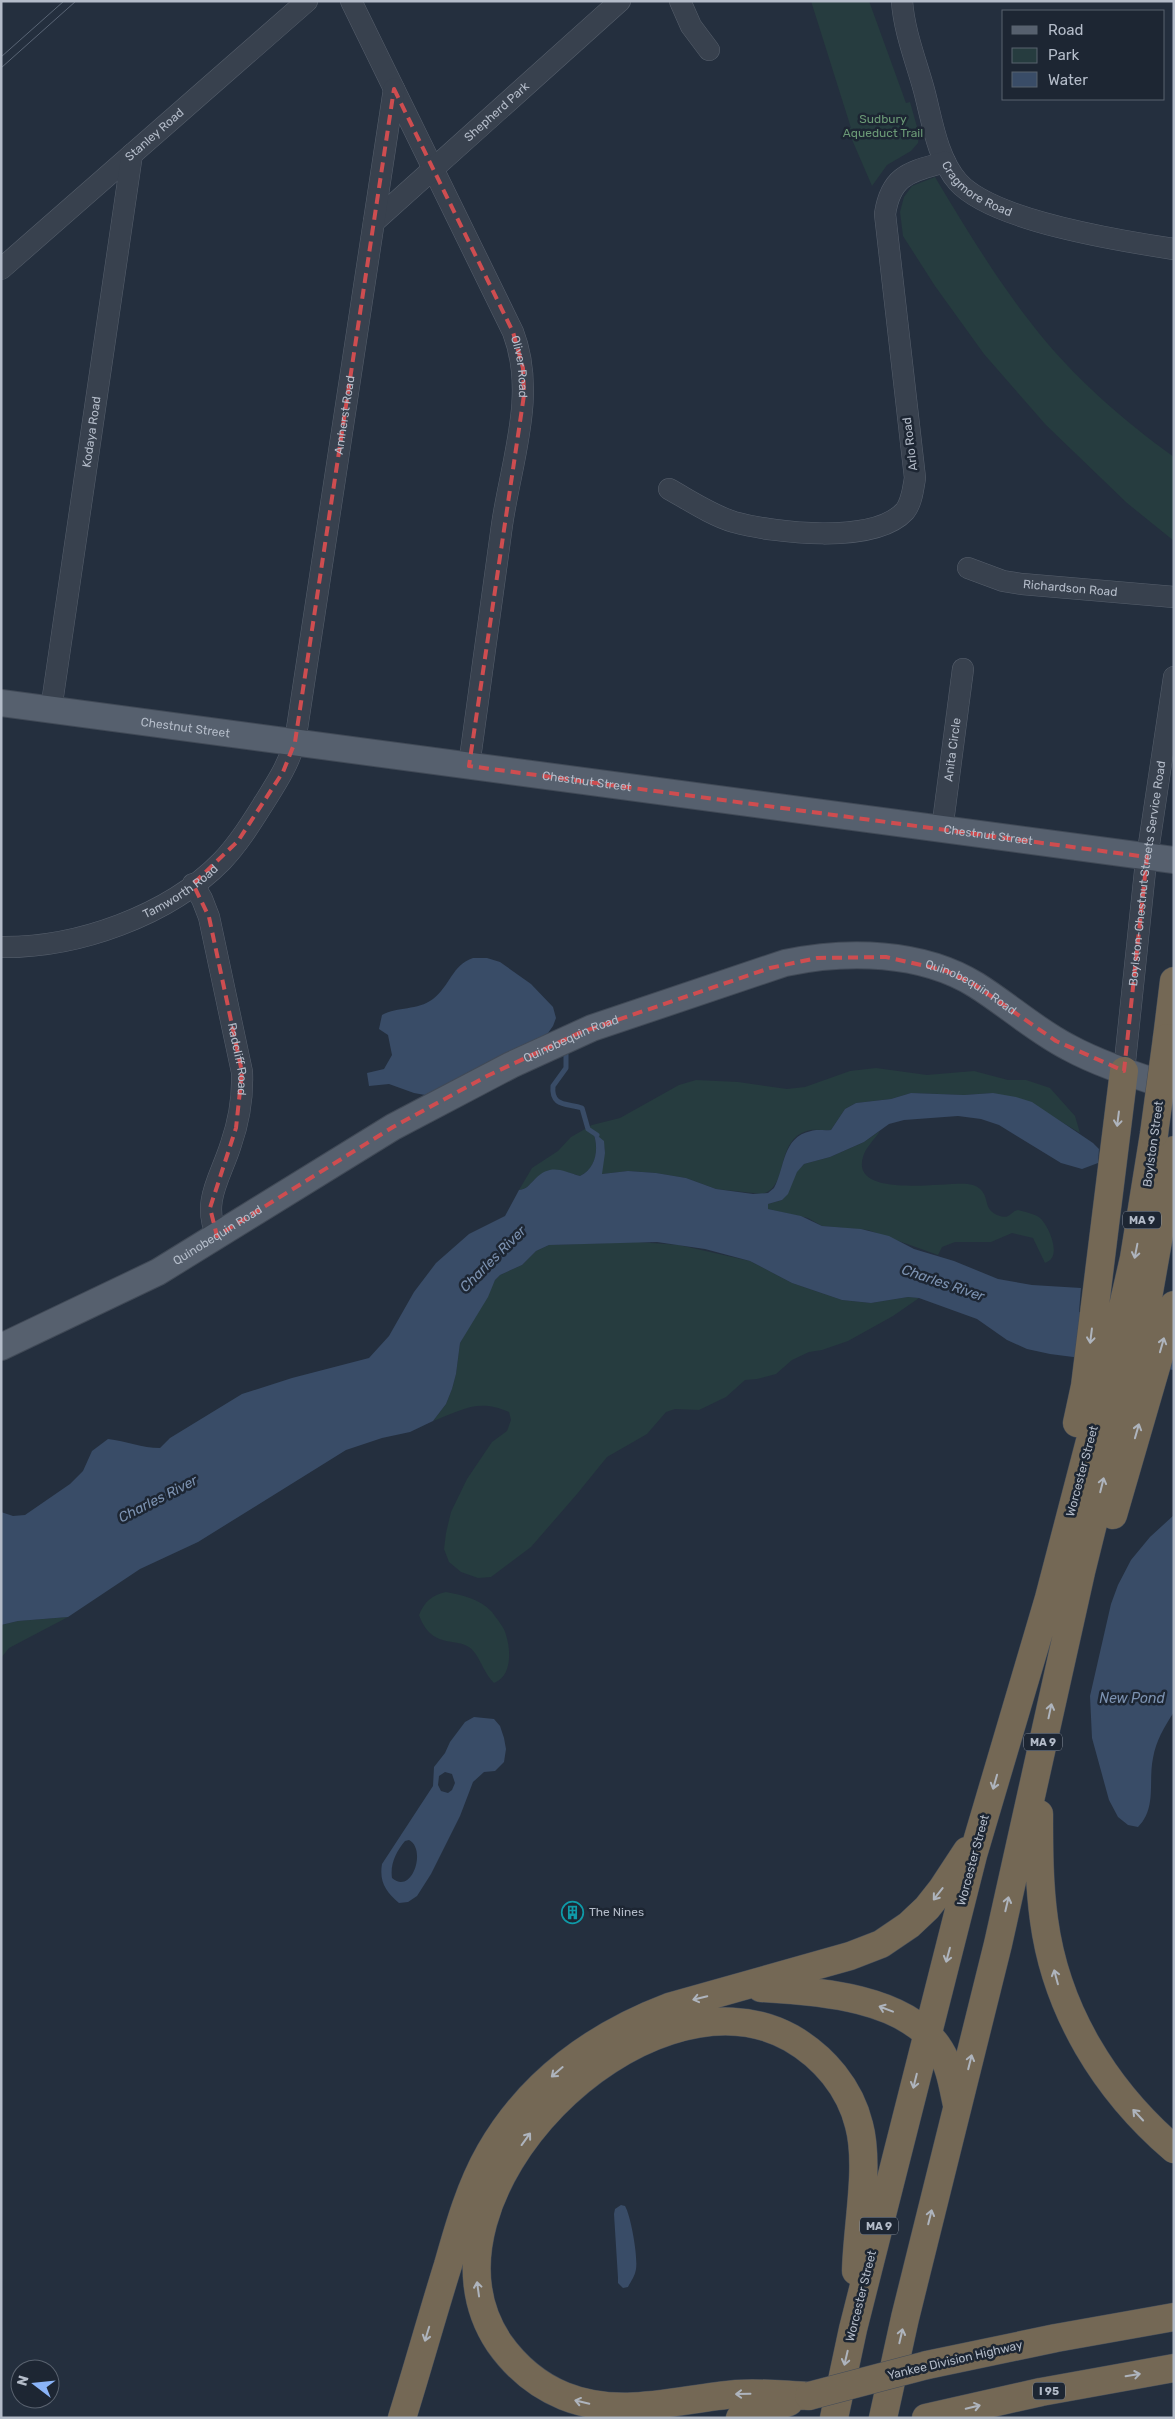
<svg xmlns="http://www.w3.org/2000/svg" width="1175" height="2419" font-family="Rubik,sans-serif">
	<style>
		.green { fill: #263c3f }
		.water { fill: #394c67; fill-rule: evenodd }
		.lines { fill: none; stroke-linecap: round; stroke-linejoin: round }
		.stream { stroke: #394c67; stroke-width: 5 }
		.minor-casing { stroke: #565f6c; stroke-width: 22 }
		.major-casing { stroke: #414a57; stroke-width: 28 }
		.highway-casing { stroke: #434c59; stroke-width: 29 }
		.minor { stroke: #38414e; stroke-width: 21 }
		.major { stroke: #56606e; stroke-width: 26 }
		.highway { stroke: #746855; stroke-width: 28 }
		.tram { stroke: #5a6575; stroke-width: 1 }
		.highway-bridge-casing { stroke: #434c59; stroke-width: 29; stroke-linecap: butt }
		.highway-bridge { stroke: #746855; stroke-width: 28 }
		.oneway { stroke: #aeb4bd }
		.marked { fill: none; stroke: #ce4d50; stroke-width: 4; stroke-dasharray: 10 6; stroke-linejoin: round }
		.labels { text-anchor: middle; dominant-baseline: central; stroke-width: 5; stroke-linejoin: round; paint-order: stroke }
		.shield { fill: #1d2633; stroke: #878f9c; stroke-width: 1 }
		.shield-label { font-size: 11px; font-weight: bold; fill: #b4bcc9 }
		.street-label { font-size: 12px; fill: #b4bcc9; stroke: #1d2633 }
		.park-label { font-size: 12px; fill: #6b9a76; stroke: #1d2633 }
		.poi-label { font-size: 12px; fill: #b4bcc9; stroke: #1d2633; text-anchor: start }
		.water-label { font-size: 14px; font-style: italic; fill: #7c92b1; stroke: #1d2633 }
	</style>
	<rect width="100%" height="100%" fill="#242f3e"/>
	<path class="green" d="M811,1H869L906,103L910,102L919,134L918,143L911,151L887,165L872,186L847,128H851Z
		M935,177C965,227 995,277 1031,323C1071,375 1121,419 1174,457V541L1127,503L1046,425L984,354L935,286L903,236L900,212L904,197L912,186Z
		M876,1068L927,1075L974,1071L1008,1080H1026L1050,1088L1075,1116L1080,1133L1045,1112L993,1093L964,1095L911,1093L891,1099L856,1103L845,1109L831,1130C824,1131 818,1129 811,1130C773,1137 791,1187 762,1194L716,1189L686,1178L656,1173L628,1171L602,1174C599,1154 615,1151 593,1132C599,1148 597,1168 580,1176C564,1171 549,1166 535,1179C529,1185 527,1189 519,1190L532,1168L558,1151L571,1137L592,1125L620,1118L679,1085L696,1080L738,1082L787,1089L805,1087L850,1071Z
		M880,1131C875,1139 865,1148 863,1157C850,1200 948,1181 968,1184C973,1185 978,1186 982,1191C989,1200 984,1209 997,1215C1000,1216 1005,1218 1008,1216C1012,1214 1013,1211 1018,1210C1025,1212 1035,1214 1040,1218C1048,1225 1059,1250 1051,1259C1051,1260 1045,1263 1045,1263L1033,1238L1012,1233L991,1242H955L942,1247L938,1255L868,1230L822,1226L808,1218L768,1209V1204L782,1200L787,1194L797,1171L804,1164L830,1157L864,1142Z
		M638,1242L679,1245L750,1261L792,1283L842,1300L871,1303L908,1297L919,1298L893,1316L848,1341L822,1350L809,1352L792,1360L776,1374L757,1379L745,1380L726,1397L699,1410L675,1409L666,1412L647,1434L607,1457L577,1494L531,1547L491,1577L478,1578L461,1572L449,1562L444,1549L446,1533L451,1512L467,1479L492,1442L507,1431L511,1420L509,1412C478,1398 462,1410 433,1421L446,1404L452,1389L456,1374L460,1343L495,1280L500,1275L522,1265L536,1251L549,1245Z
		M446,1592C462,1595 480,1599 492,1612C496,1618 505,1628 506,1635C511,1650 512,1677 494,1683C485,1674 482,1663 475,1653C462,1633 433,1654 419,1615C425,1601 432,1595 446,1592Z
		M68,1617L9,1648L1,1658V1625L18,1621Z"/>
	<path class="water" d="M473,958H487L500,962L531,984L553,1007L556,1018L553,1026L548,1033L529,1044L425,1095L414,1093L389,1084L369,1086L367,1073L384,1069L392,1055L388,1035L379,1029L382,1015C398,1006 417,1011 433,999C450,986 452,965 473,958Z
		M911,1093L964,1095L993,1093L1016,1097L1032,1102L1093,1143L1099,1149L1098,1163L1082,1169L1061,1163L999,1125L981,1119L958,1116L904,1120L889,1124L864,1142L830,1157L804,1164L797,1172L788,1194L782,1200L768,1204V1209L801,1216L822,1226L861,1229L889,1236L914,1249L954,1261L998,1279L1032,1285L1081,1288L1079,1312L1174,1323V1370L1050,1354L1027,1349L1007,1340L977,1319L919,1298L908,1297L871,1303L842,1300L792,1283L750,1261L705,1249L657,1242L549,1245L536,1251L522,1265L500,1275L495,1280L488,1297L460,1343L456,1374L452,1389L446,1404L433,1421L410,1432L382,1438L346,1450L198,1542L140,1569L68,1617L18,1621L1,1625V1512L13,1516L25,1515L70,1484L83,1471L92,1451L108,1439C126,1441 142,1448 160,1448L170,1438L242,1394L292,1378L369,1358L389,1336L414,1292L436,1263L469,1234L505,1216L519,1190C527,1189 529,1185 535,1179C551,1163 562,1171 580,1176C597,1168 599,1147 593,1132L604,1141L605,1153L602,1174L628,1171L656,1173L686,1178L716,1189L753,1194L768,1193L774,1188C785,1168 782,1137 811,1131C817,1129 824,1131 831,1130L845,1109L856,1103L891,1099Z
		M1174,1515V1712C1164,1727 1156,1741 1153,1758C1148,1782 1157,1808 1138,1827L1128,1825L1118,1817L1109,1800L1092,1738L1090,1696L1111,1604L1118,1585L1131,1560L1150,1537Z
		M474,1717L494,1719L500,1726L504,1738L506,1749L504,1762L495,1771L484,1772L473,1782L460,1816L431,1874L417,1896L408,1902L399,1903C386,1892 379,1882 382,1864L433,1786L434,1767L445,1753L450,1742L465,1722ZM445,1772L452,1774L455,1783L452,1790L448,1793L441,1791L438,1785L439,1776ZM409,1840C427,1849 412,1896 392,1878C390,1864 396,1852 405,1841Z
		M621,2205L625,2206C631,2216 638,2257 636,2269C635,2276 631,2281 628,2287L623,2288L618,2283V2278L614,2214L615,2209Z"/>
	<g class="lines">
		<path class="stream" d="M566,1052V1068L553,1086C551,1107 567,1103 582,1108L588,1129L597,1135"/>
		<defs>
			<g id="minor">
				<path id="s1" d="M351,1L513,332C537,394 511,462 502,525C491,605 480,685 469,766"/>
				<path d="M680,1L691,26L709,50"/>
				<path id="s2" d="M902,1C904,31 916,61 924,90C932,120 937,158 958,182C993,221 1121,241 1174,249"/>
				<path id="s3" d="M374,222L620,1"/>
				<path id="s4" d="M1,269L307,1"/>
				<path d="M669,489C689,500 711,515 734,522C774,533 874,545 905,511C912,502 913,489 915,478L885,214C891,174 911,172 945,162"/>
				<path id="s5" d="M968,568L1003,581L1022,584L1174,597"/>
				<path id="s6" d="M51,710L132,154"/>
				<path id="s7" d="M942,830L963,669"/>
				<path id="s8" d="M193,884L202,899L209,917L242,1072C243,1097 239,1121 231,1144C221,1177 201,1201 217,1236"/>
				<path id="s9" d="M1,947C77,948 168,916 222,861C238,844 250,825 262,806C275,785 288,766 295,742L394,89"/>
				<path id="s10" d="M1124,1071L1145,871L1174,677"/>
			</g>
			<g id="major">
				<path id="s11" d="M1,703L1174,860"/>
				<path id="s12" d="M1,1347L158,1272L393,1127L511,1065L592,1028L785,963C847,950 921,951 976,985C1008,1005 1035,1030 1068,1047C1101,1065 1138,1076 1174,1088"/>
			</g>
			<path id="highway" d="M1167,1038L1174,981
				M1077,1423L1085,1386L1124,1071
				M1113,1515L1174,1305
				M1039,1814C1039,1849 1039,1884 1044,1920C1056,2010 1105,2090 1174,2149
				M761,1988C817,1991 908,1997 940,2050C950,2066 953,2087 957,2105
				M927,2365L1056,2338L1174,2317
				M809,2396C785,2395 760,2392 736,2394C678,2399 621,2419 564,2396C537,2385 516,2367 499,2343C402,2198 644,1956 791,2038C824,2057 850,2088 859,2125C870,2166 857,2226 856,2271
				M402,2418C418,2367 432,2316 448,2265C459,2226 470,2187 490,2152C530,2082 595,2035 669,2007L850,1956L881,1944L909,1925L927,1908L942,1889L967,1851
				M740,2418L789,2402
				M834,2418L853,2329L973,1855L1049,1598L1108,1372L1134,1258L1154,1134
				M883,2418L905,2318L998,1944L1081,1572L1146,1309L1174,1150
				M926,2418L1041,2392L1174,2368"/>
		</defs>
		<use href="#minor" class="minor-casing"/>
		<use href="#major" class="major-casing"/>
		<use href="#highway" class="highway-casing"/>
		<use href="#minor" class="minor"/>
		<use href="#major" class="major"/>
		<use href="#highway" class="highway"/>
		<path class="tram" d="M1,57L64,1
			M1,68L76,1"/>
		<defs>
			<path id="highway-bridge" d="M1154,1134L1167,1038
				M809,2396L927,2365"/>
		</defs>
		<use href="#highway-bridge" class="highway-bridge-casing"/>
		<use href="#highway-bridge" class="highway-bridge"/>
	</g>
	<defs><path id="oneway-shaft" d="M-6 0H5M1.5-3L5.5 0L1.5 3" fill="none" stroke-width="1.6" stroke-linecap="round" stroke-linejoin="round" transform="scale(1.25)"/></defs>
	<g class="oneway">
		<use href="#oneway-shaft" transform="translate(1118 1119) rotate(97)"/>
		<use href="#oneway-shaft" transform="translate(1136 1251) rotate(101)"/>
		<use href="#oneway-shaft" transform="translate(1091 1336) rotate(97)"/>
		<use href="#oneway-shaft" transform="translate(1162 1345) rotate(-74)"/>
		<use href="#oneway-shaft" transform="translate(1137 1431) rotate(-74)"/>
		<use href="#oneway-shaft" transform="translate(1102 1485) rotate(-76)"/>
		<use href="#oneway-shaft" transform="translate(1050 1711) rotate(-78)"/>
		<use href="#oneway-shaft" transform="translate(995 1782) rotate(106)"/>
		<use href="#oneway-shaft" transform="translate(938 1894) rotate(128)"/>
		<use href="#oneway-shaft" transform="translate(1007 1904) rotate(-77)"/>
		<use href="#oneway-shaft" transform="translate(948 1955) rotate(105)"/>
		<use href="#oneway-shaft" transform="translate(1056 1977) rotate(-105)"/>
		<use href="#oneway-shaft" transform="translate(700 1998) rotate(166)"/>
		<use href="#oneway-shaft" transform="translate(886 2009) rotate(-159)"/>
		<use href="#oneway-shaft" transform="translate(970 2062) rotate(-76)"/>
		<use href="#oneway-shaft" transform="translate(557 2072) rotate(139)"/>
		<use href="#oneway-shaft" transform="translate(915 2081) rotate(104)"/>
		<use href="#oneway-shaft" transform="translate(1138 2115) rotate(-133)"/>
		<use href="#oneway-shaft" transform="translate(526 2139) rotate(-54)"/>
		<use href="#oneway-shaft" transform="translate(930 2217) rotate(-76)"/>
		<use href="#oneway-shaft" transform="translate(478 2289) rotate(-98)"/>
		<use href="#oneway-shaft" transform="translate(427 2334) rotate(107)"/>
		<use href="#oneway-shaft" transform="translate(901 2336) rotate(-77)"/>
		<use href="#oneway-shaft" transform="translate(846 2358) rotate(103)"/>
		<use href="#oneway-shaft" transform="translate(1133 2375) rotate(-9)"/>
		<use href="#oneway-shaft" transform="translate(743 2394) rotate(179)"/>
		<use href="#oneway-shaft" transform="translate(582 2402) rotate(-167)"/>
		<use href="#oneway-shaft" transform="translate(973 2407) rotate(-13)"/>
	</g>
	<path class="marked" d="M394,89L513,332L523,368L524,395L469,766L1147,857L1124,1071L1056,1041L975,985L947,971L886,957L817,958L770,968L579,1033L487,1076L393,1127L217,1236L210,1208L236,1128L242,1072L209,917L193,884L238,841L283,772L295,742Z"/>
	<defs>
		<symbol id="building-ring" viewBox="-11 -11 22 22"><circle r="9.5" fill="#1d2633" stroke="#0f9aa8" stroke-width="1.5"/><path d="M-4-6H4V6H1V3H-1V6H-4ZM-2.5-4.3h1.7v1.8h-1.7ZM.8-4.3h1.7v1.8H.8ZM-2.5-1h1.7V.8h-1.7ZM.8-1h1.7V.8H.8Z" fill="#0f9aa8"/></symbol>
	</defs>
	<g fill-rule="evenodd">
		<use href="#building-ring" x="560" y="1900" width="25" height="25"/>
	</g>
	<g class="labels">
		<g class="shield">
			<rect x="1123" y="1211.5" width="38" height="17" rx="4"/>
			<rect x="1024" y="1733.5" width="38" height="17" rx="4"/>
			<rect x="860" y="2217.5" width="38" height="17" rx="4"/>
			<rect x="1033" y="2382.5" width="32" height="17" rx="4"/>
		</g>
		<g class="shield-label">
			<text x="1142" y="1220">MA 9</text>
			<text x="1043" y="1742">MA 9</text>
			<text x="879" y="2226">MA 9</text>
			<text x="1049" y="2391">I 95</text>
		</g>
		<g class="street-label">
			<text stroke="none"><textPath href="#s3" startOffset="165">Shepherd Park</textPath></text>
			<text stroke="none"><textPath href="#s4" startOffset="204">Stanley Road</textPath></text>
			<text stroke="none"><textPath href="#s2" startOffset="210">Cragmore Road</textPath></text>
			<text stroke="none"><textPath href="#s1" startOffset="404">Oliver Road</textPath></text>
			<text stroke="none"><textPath href="#s9" startOffset="714">Amherst Road</textPath></text>
			<text stroke="none"><textPath href="#s6" startOffset="281">Kodaya Road</textPath></text>
			<text transform="translate(910 444) rotate(-97)">Arlo Road</text>
			<text stroke="none"><textPath href="#s5" startOffset="105">Richardson Road</textPath></text>
			<text stroke="none"><textPath href="#s11" startOffset="186">Chestnut Street</textPath></text>
			<text stroke="none"><textPath href="#s7" startOffset="81">Anita Circle</textPath></text>
			<text stroke="none"><textPath href="#s11" startOffset="591">Chestnut Street</textPath></text>
			<text stroke="none"><textPath href="#s11" startOffset="996">Chestnut Street</textPath></text>
			<text stroke="none"><textPath href="#s10" startOffset="199">Boylston-Chestnut Streets Service Road</textPath></text>
			<text stroke="none"><textPath href="#s9" startOffset="191">Tamworth Road</textPath></text>
			<text stroke="none"><textPath href="#s12" startOffset="1069">Quinobequin Road</textPath></text>
			<text stroke="none"><textPath href="#s12" startOffset="649">Quinobequin Road</textPath></text>
			<text stroke="none"><textPath href="#s8" startOffset="182">Radcliff Road</textPath></text>
			<text transform="translate(1153 1144) rotate(-82)">Boylston Street</text>
			<text stroke="none"><textPath href="#s12" startOffset="244">Quinobequin Road</textPath></text>
			<text transform="translate(1082 1471) rotate(-75)">Worcester Street</text>
			<text transform="translate(973 1860) rotate(-75)">Worcester Street</text>
			<text transform="translate(861 2296) rotate(-76)">Worcester Street</text>
			<text transform="translate(955 2360) rotate(-13)">Yankee Division Highway</text>
		</g>
		<g class="park-label">
			<text x="883" y="119">Sudbury<tspan x="883" dy="14">Aqueduct Trail</tspan></text>
		</g>
		<g class="poi-label">
			<text x="589" y="1912">The Nines</text>
		</g>
		<g class="water-label">
			<text transform="translate(493 1259) rotate(-45)">Charles River</text>
			<text transform="translate(943 1283) rotate(19)">Charles River</text>
			<text transform="translate(158 1499) rotate(-27)">Charles River</text>
			<text x="1132" y="1698">New Pond</text>
		</g>
	</g>
	<rect width="1175" height="2419" fill="none" stroke="#b4bcc9" stroke-width="5"/>
	<rect x="1002" y="10" width="162" height="90" fill="#1d2633" stroke="#59626f"/>
	<rect x="1012" y="26" width="25" height="8" fill="#56606e" stroke="#59626f"/>
	<text x="1048" y="35" font-size="15" fill="#b4bcc9">Road</text>
	<rect x="1012" y="48" width="25" height="15" fill="#263c3f" stroke="#59626f"/>
	<text x="1048" y="60" font-size="15" fill="#b4bcc9">Park</text>
	<rect x="1012" y="72" width="25" height="15" fill="#394c67" stroke="#59626f"/>
	<text x="1048" y="85" font-size="15" fill="#b4bcc9">Water</text>
	<g transform="translate(35 2384) rotate(286)"><circle r="24" fill="#1d2633" stroke="#59626f"/>
	<path d="M0-4L9 19L0 12L-9 19Z" fill="#8ab4f8"/>
	<text y="-8" font-size="14" font-weight="bold" text-anchor="middle" fill="#b4bcc9">N</text>
	</g>
</svg>
